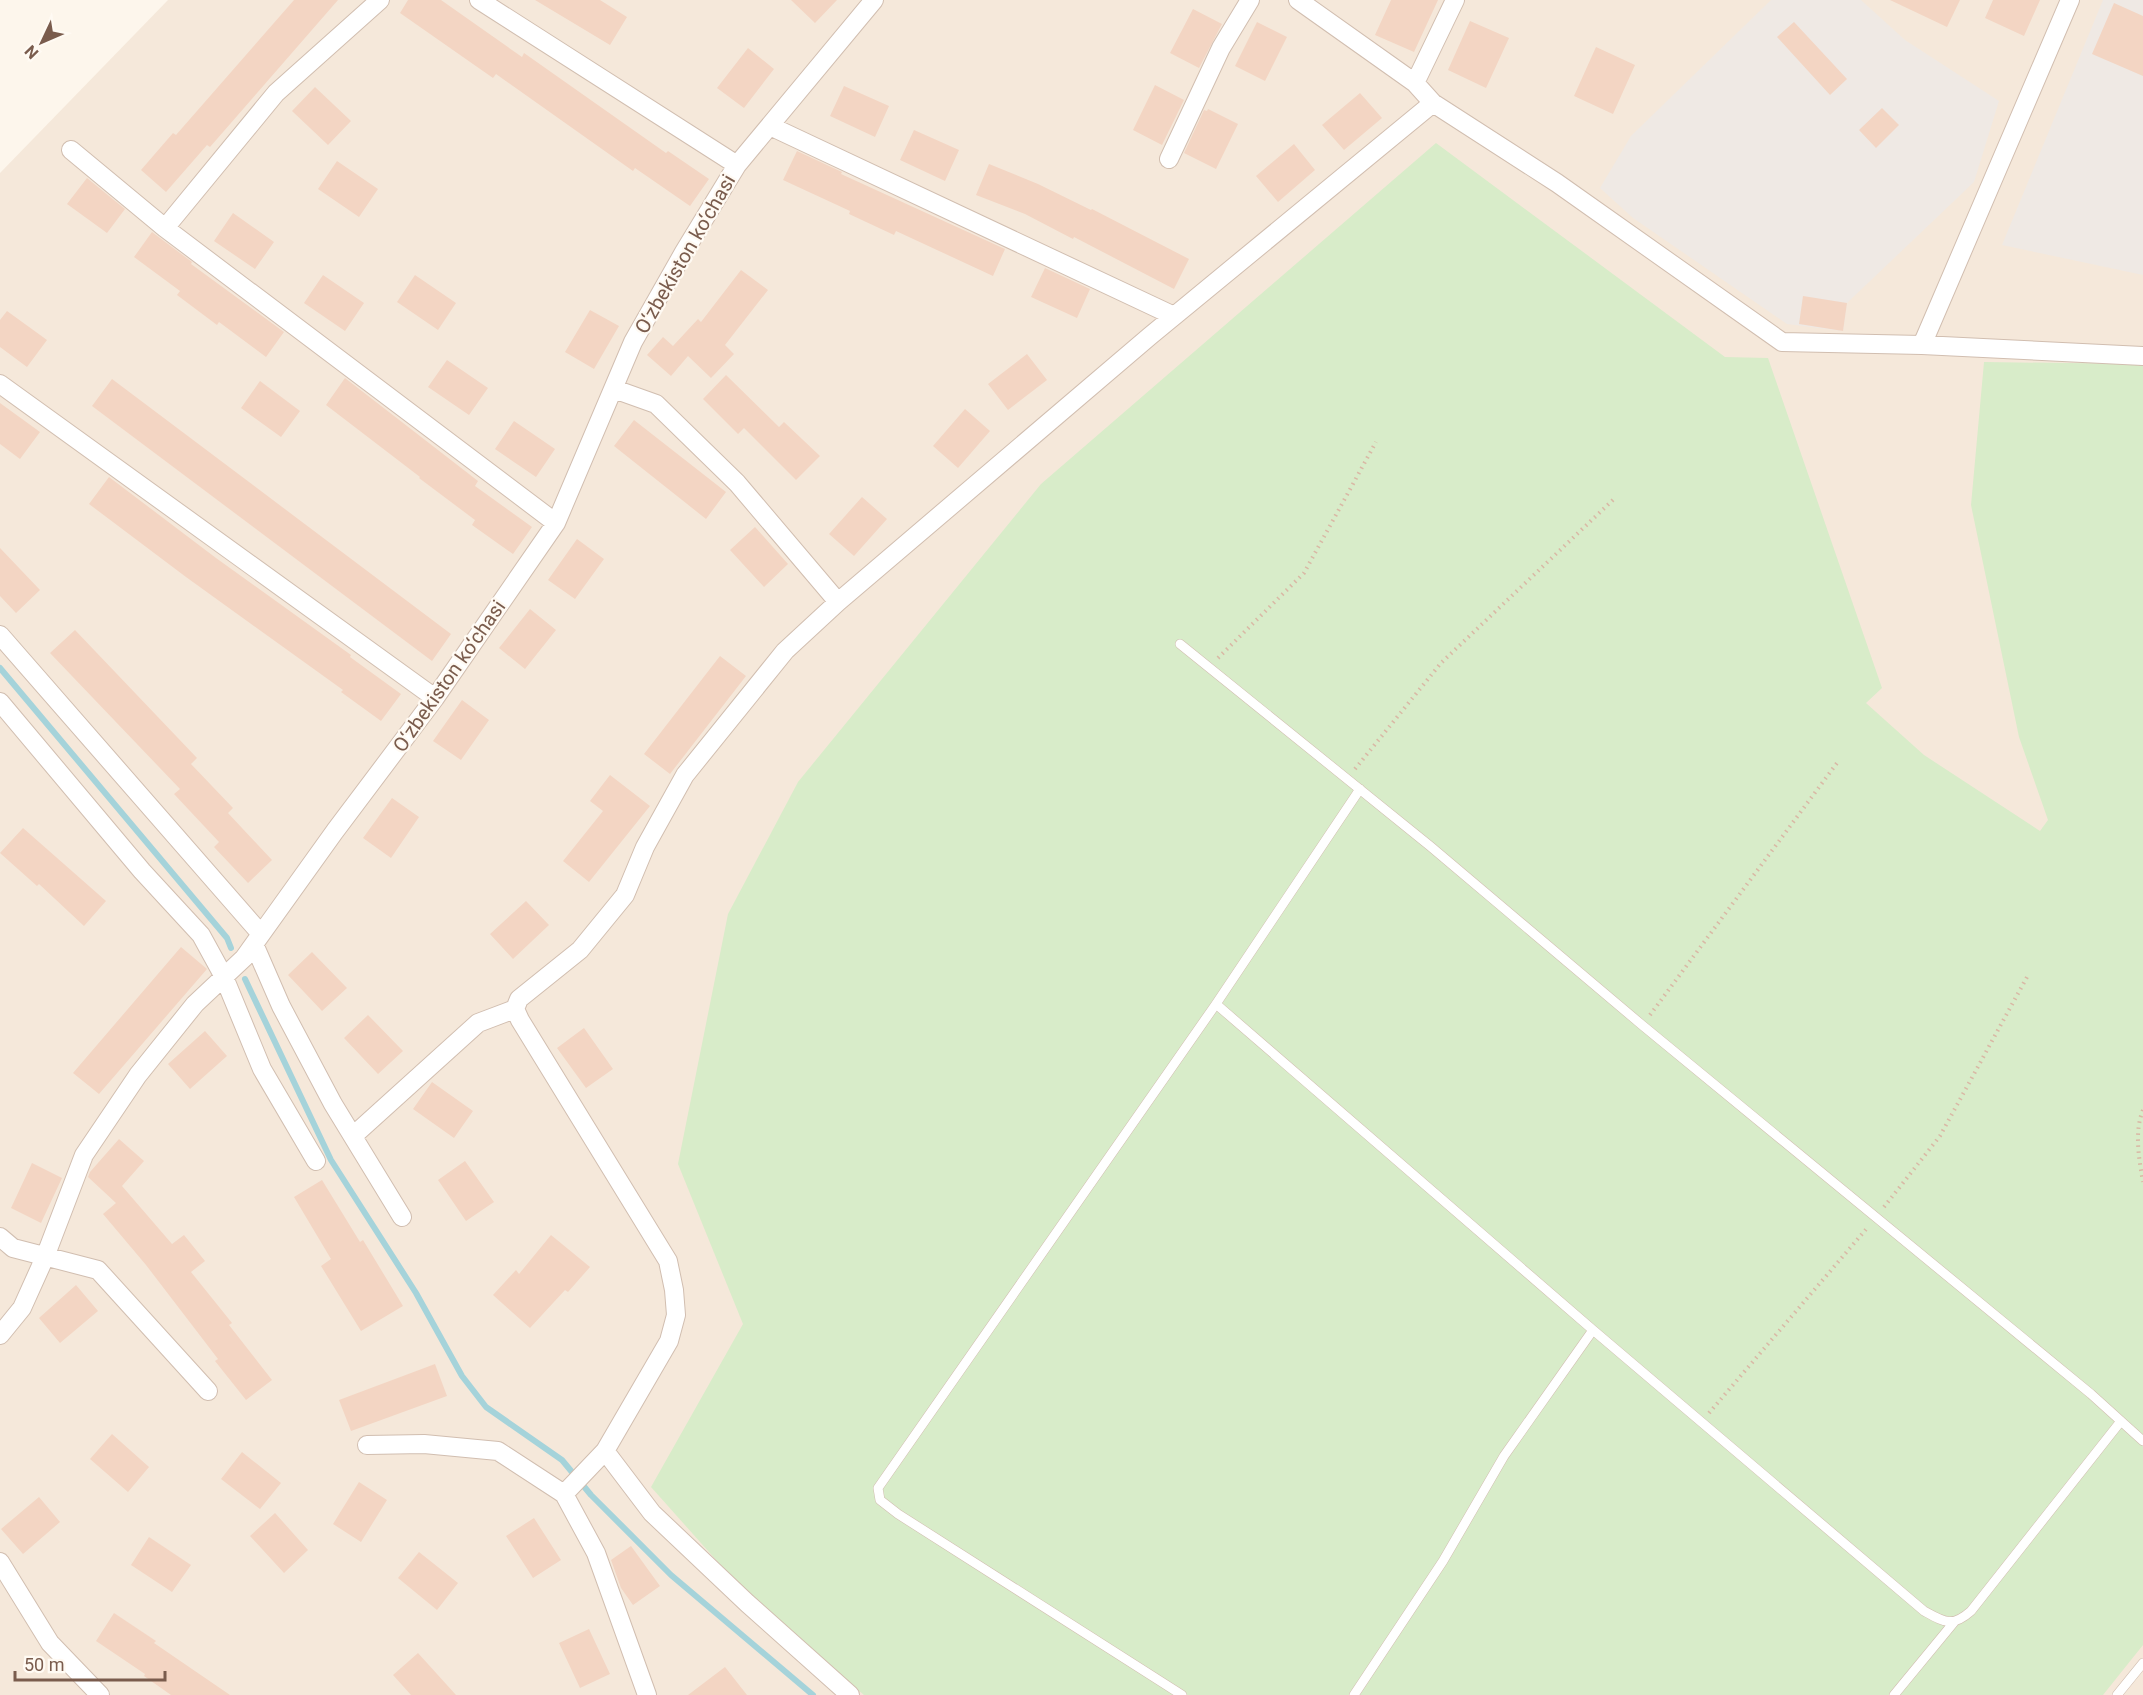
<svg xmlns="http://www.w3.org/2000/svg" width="2143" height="1695" font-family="Roboto,sans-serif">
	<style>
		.residential { fill: #f5e8da }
		.industrial { fill: #efe9e4 }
		.green { fill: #d8ecc9 }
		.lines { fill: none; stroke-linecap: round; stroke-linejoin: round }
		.stream { stroke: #a5d3da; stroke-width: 6 }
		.building { fill: #f3d5c3 }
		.lane-casing { stroke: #d1beb0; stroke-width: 10 }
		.street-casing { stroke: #d1beb0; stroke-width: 20 }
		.path { stroke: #d9b8a5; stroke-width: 4; stroke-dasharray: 1.5 4.5; stroke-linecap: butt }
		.lane { stroke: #fff; stroke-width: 9 }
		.street { stroke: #fff; stroke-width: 18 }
		.labels { text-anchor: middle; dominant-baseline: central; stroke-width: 4.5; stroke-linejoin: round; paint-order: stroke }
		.street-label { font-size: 20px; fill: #7a5c4d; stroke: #fffaf3 }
	</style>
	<rect width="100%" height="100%" fill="#fdf6ec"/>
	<path class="residential" d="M168,0H2143V1695H0V173Z"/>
	<path class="industrial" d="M1771,0H1861L1905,40L1999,101L1974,182L1847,303L1843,331L1787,324L1633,218L1600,188L1631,136Z
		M2103,0H2143V275L2002,245Z"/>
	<path class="green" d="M1436,143L1725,357L1768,358L1882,688L1866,703L1924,755L2040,831L2048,820L2019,737L1971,505L1984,362L2143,364V1645L2103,1695H864L750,1598L651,1487L743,1324L678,1164L728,914L798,782L1041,484Z"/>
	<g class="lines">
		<path class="stream" d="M0,668L227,938L231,948
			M245,979L331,1160L416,1293L462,1376L486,1407L562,1460L591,1495L671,1575L813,1695"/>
	</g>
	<path class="building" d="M294,0H338L210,147L207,145L166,192L141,170L173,133L176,135Z
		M408,0H441L522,57L524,53L666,153L668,151L709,179L690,206L635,168L633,171L496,74L493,78L400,13Z
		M535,0H600L627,17L610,45Z
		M791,0H837L815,23Z
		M1391,0H1438L1414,52L1375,35Z
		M1890,0H1960L1947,27Z
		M1993,0H2040L2024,36L1985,18Z
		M2114,3L2143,16V76L2092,54Z
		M1193,9L1222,24L1199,68L1170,53Z
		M1470,21L1509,38L1486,88L1448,70Z
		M1257,22L1287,37L1265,81L1235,66Z
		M1794,22L1847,79L1830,95L1777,37Z
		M1596,47L1635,65L1613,114L1574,96Z
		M748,48L774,69L744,108L717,88Z
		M1155,85L1184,100L1162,145L1133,130Z
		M844,86L889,106L875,137L830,116Z
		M315,87L351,121L328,145L292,111Z
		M1360,93L1382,118L1344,150L1322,125Z
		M1882,108L1899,125L1876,148L1859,130Z
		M1208,109L1238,124L1216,169L1184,153L1204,110L1207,111Z
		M914,130L959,150L945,181L900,160Z
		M1294,144L1315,170L1278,202L1256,176Z
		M797,151L842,172L841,174L1005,249L993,276L896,231L894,235L849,214L850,211L783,180Z
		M337,161L378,189L359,217L318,189Z
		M989,164L1038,184L1091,210L1092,209L1189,259L1174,289L1074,237L1073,239L1025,214L976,195Z
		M87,178L125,209L107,233L67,204Z
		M233,213L274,242L255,269L214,241Z
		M152,232L192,262L191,264L284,332L266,357L219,322L217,325L177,295L180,291L134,257Z
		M1045,268L1090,289L1077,318L1031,297Z
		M741,270L768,290L725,345L734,354L711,378L688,356L671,376L647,355L663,337L673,346L698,319L701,322Z
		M323,275L364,303L345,331L304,303Z
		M415,275L456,303L438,330L397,302Z
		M1803,296L1847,303L1843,331L1799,324Z
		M590,310L619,326L594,369L565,352Z
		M7,311L47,340L27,367L0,347V320Z
		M1027,354L1047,380L1008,410L988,384Z
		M447,360L488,388L469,415L428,387Z
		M726,375L779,427L784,422L820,456L796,480L744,428L738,434L703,399Z
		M345,378L478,481L475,486L532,527L513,554L472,525L475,520L419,478L420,477L326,405Z
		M112,379L451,634L432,661L92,406Z
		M260,381L300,411L281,437L241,408Z
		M0,403L40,432L20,459L0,444Z
		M965,409L990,431L958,468L933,446Z
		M634,420L726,492L706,519L614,446Z
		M514,421L555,449L536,477L495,449Z
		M109,477L216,558L351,655L350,657L401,694L381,721L341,692L343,690L186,577L89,504Z
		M862,497L887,519L854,556L829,534Z
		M755,527L788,564L764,587L730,550Z
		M577,539L604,559L575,599L548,580Z
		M0,548L40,590L16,613L0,596Z
		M530,609L556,630L525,669L499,648Z
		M75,630L197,758L191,764L233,808L228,813L272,860L248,883L214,847L219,842L174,794L180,789L50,653Z
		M720,656L746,676L670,774L644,754Z
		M462,700L489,720L461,760L433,741Z
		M610,775L650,806L589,882L563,861L603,811L590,801Z
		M392,798L419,817L391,858L363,838Z
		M23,828L106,901L84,926L39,884L37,886L0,853Z
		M526,901L549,925L513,959L490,934Z
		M181,947L207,969L99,1094L73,1073Z
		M312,952L347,988L322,1011L288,975Z
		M368,1015L403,1051L378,1074L344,1038Z
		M584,1028L613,1069L586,1088L557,1048Z
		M205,1031L227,1056L190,1089L168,1064Z
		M432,1082L473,1111L454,1138L413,1109Z
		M119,1139L144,1161L122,1186L172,1244L184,1235L205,1261L191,1272L232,1323L229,1325L272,1380L246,1400L215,1361L218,1359L146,1265L103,1214L116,1203L88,1177L90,1172Z
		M465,1161L494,1202L466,1221L438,1180Z
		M32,1163L62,1178L41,1223L11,1208Z
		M322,1180L360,1242L363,1240L403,1306L361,1331L321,1266L331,1259L294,1197Z
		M551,1235L590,1267L568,1292L565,1290L530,1328L493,1295L516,1270L519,1274Z
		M76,1285L98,1311L60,1343L39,1318Z
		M435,1364L447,1396L351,1431L339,1400Z
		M112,1434L149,1467L128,1492L90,1459Z
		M242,1452L281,1483L260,1509L221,1479Z
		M359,1482L387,1500L361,1542L333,1524Z
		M39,1497L60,1522L23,1554L1,1529Z
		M275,1513L308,1550L284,1573L250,1536Z
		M534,1518L561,1560L533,1578L506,1536Z
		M149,1537L191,1565L172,1592L131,1565Z
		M631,1546L660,1586L633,1605L621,1588L611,1560Z
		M419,1552L458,1583L437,1610L398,1578Z
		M114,1613L156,1641L154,1643L230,1695H171L144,1676L145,1674L96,1641Z
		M589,1629L610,1674L580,1688L559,1643Z
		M418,1653L456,1695H411L393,1675Z
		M725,1667L747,1695H688Z"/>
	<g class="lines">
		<defs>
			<path id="lane" d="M1180,644L1430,846L1642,1025L2091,1394L2143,1441
				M1216,1004L1593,1330L1924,1611C1944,1622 1952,1628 1971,1611L2121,1421
				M1182,1695L898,1514L880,1500L878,1488L1216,1004L1360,789
				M1354,1695L1443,1561L1504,1456L1593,1330
				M1894,1695L1955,1621
				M2117,1695L2143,1663"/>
			<path id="street" d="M479,0L737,165
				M1298,0L1415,83L1433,103L1557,183L1782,342L1922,345L2143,356
				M1415,83L1455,0
				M770,126L1174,316
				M71,150L165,228L556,523
				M1169,159L1221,48L1250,0
				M165,228L276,93L380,0
				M1922,345L2070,0
				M0,384L435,698
				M614,389L656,404L737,483L838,602
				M0,635L261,934
				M0,702L142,871L201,935L224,977L262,1069L316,1161
				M254,944L281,1006L333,1104L402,1217
				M353,1136L478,1023L515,1009
				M0,1237L13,1248L98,1270L208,1391
				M0,1335L22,1308L45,1257L84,1155L138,1075L195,1004L244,958L335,831L435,698L556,523L633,342L684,252L737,165L874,0
				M367,1445L424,1444L498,1451L564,1494L596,1553L647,1695
				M564,1494L605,1451
				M0,1562L50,1643L100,1695
				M850,1695L747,1603L652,1513L605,1451L669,1341L676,1315L674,1290L668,1261L520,1020L515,1009L519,999L580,950L625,895L645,847L685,775L785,651L838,602L1150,336L1433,103"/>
		</defs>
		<use href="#lane" class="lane-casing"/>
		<use href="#street" class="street-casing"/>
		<path class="path" d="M1218,658L1304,573L1376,442
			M1355,769L1441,663L1615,498
			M1650,1015L1837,763
			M2143,1110C2134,1132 2139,1159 2143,1182
			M1884,1207L1940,1136L2027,977
			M1709,1413L1868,1227"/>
		<use href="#lane" class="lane"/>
		<use href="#street" class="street"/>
	</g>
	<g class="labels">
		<g class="street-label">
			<text transform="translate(685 254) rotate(-60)">O‘zbekiston ko‘chasi</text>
			<text transform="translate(449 676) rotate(-55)">O‘zbekiston ko‘chasi</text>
		</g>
	</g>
	<g transform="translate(42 42) rotate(226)" stroke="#fffaf3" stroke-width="4.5" paint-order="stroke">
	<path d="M0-4.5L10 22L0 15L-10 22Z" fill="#7a5c4d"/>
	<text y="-9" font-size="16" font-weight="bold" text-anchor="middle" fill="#7a5c4d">N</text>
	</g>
	<path d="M15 1671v9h150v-9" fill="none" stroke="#7a5c4d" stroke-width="3"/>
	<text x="24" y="1671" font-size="18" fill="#7a5c4d" stroke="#fffaf3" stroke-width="4.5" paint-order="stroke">50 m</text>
</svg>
